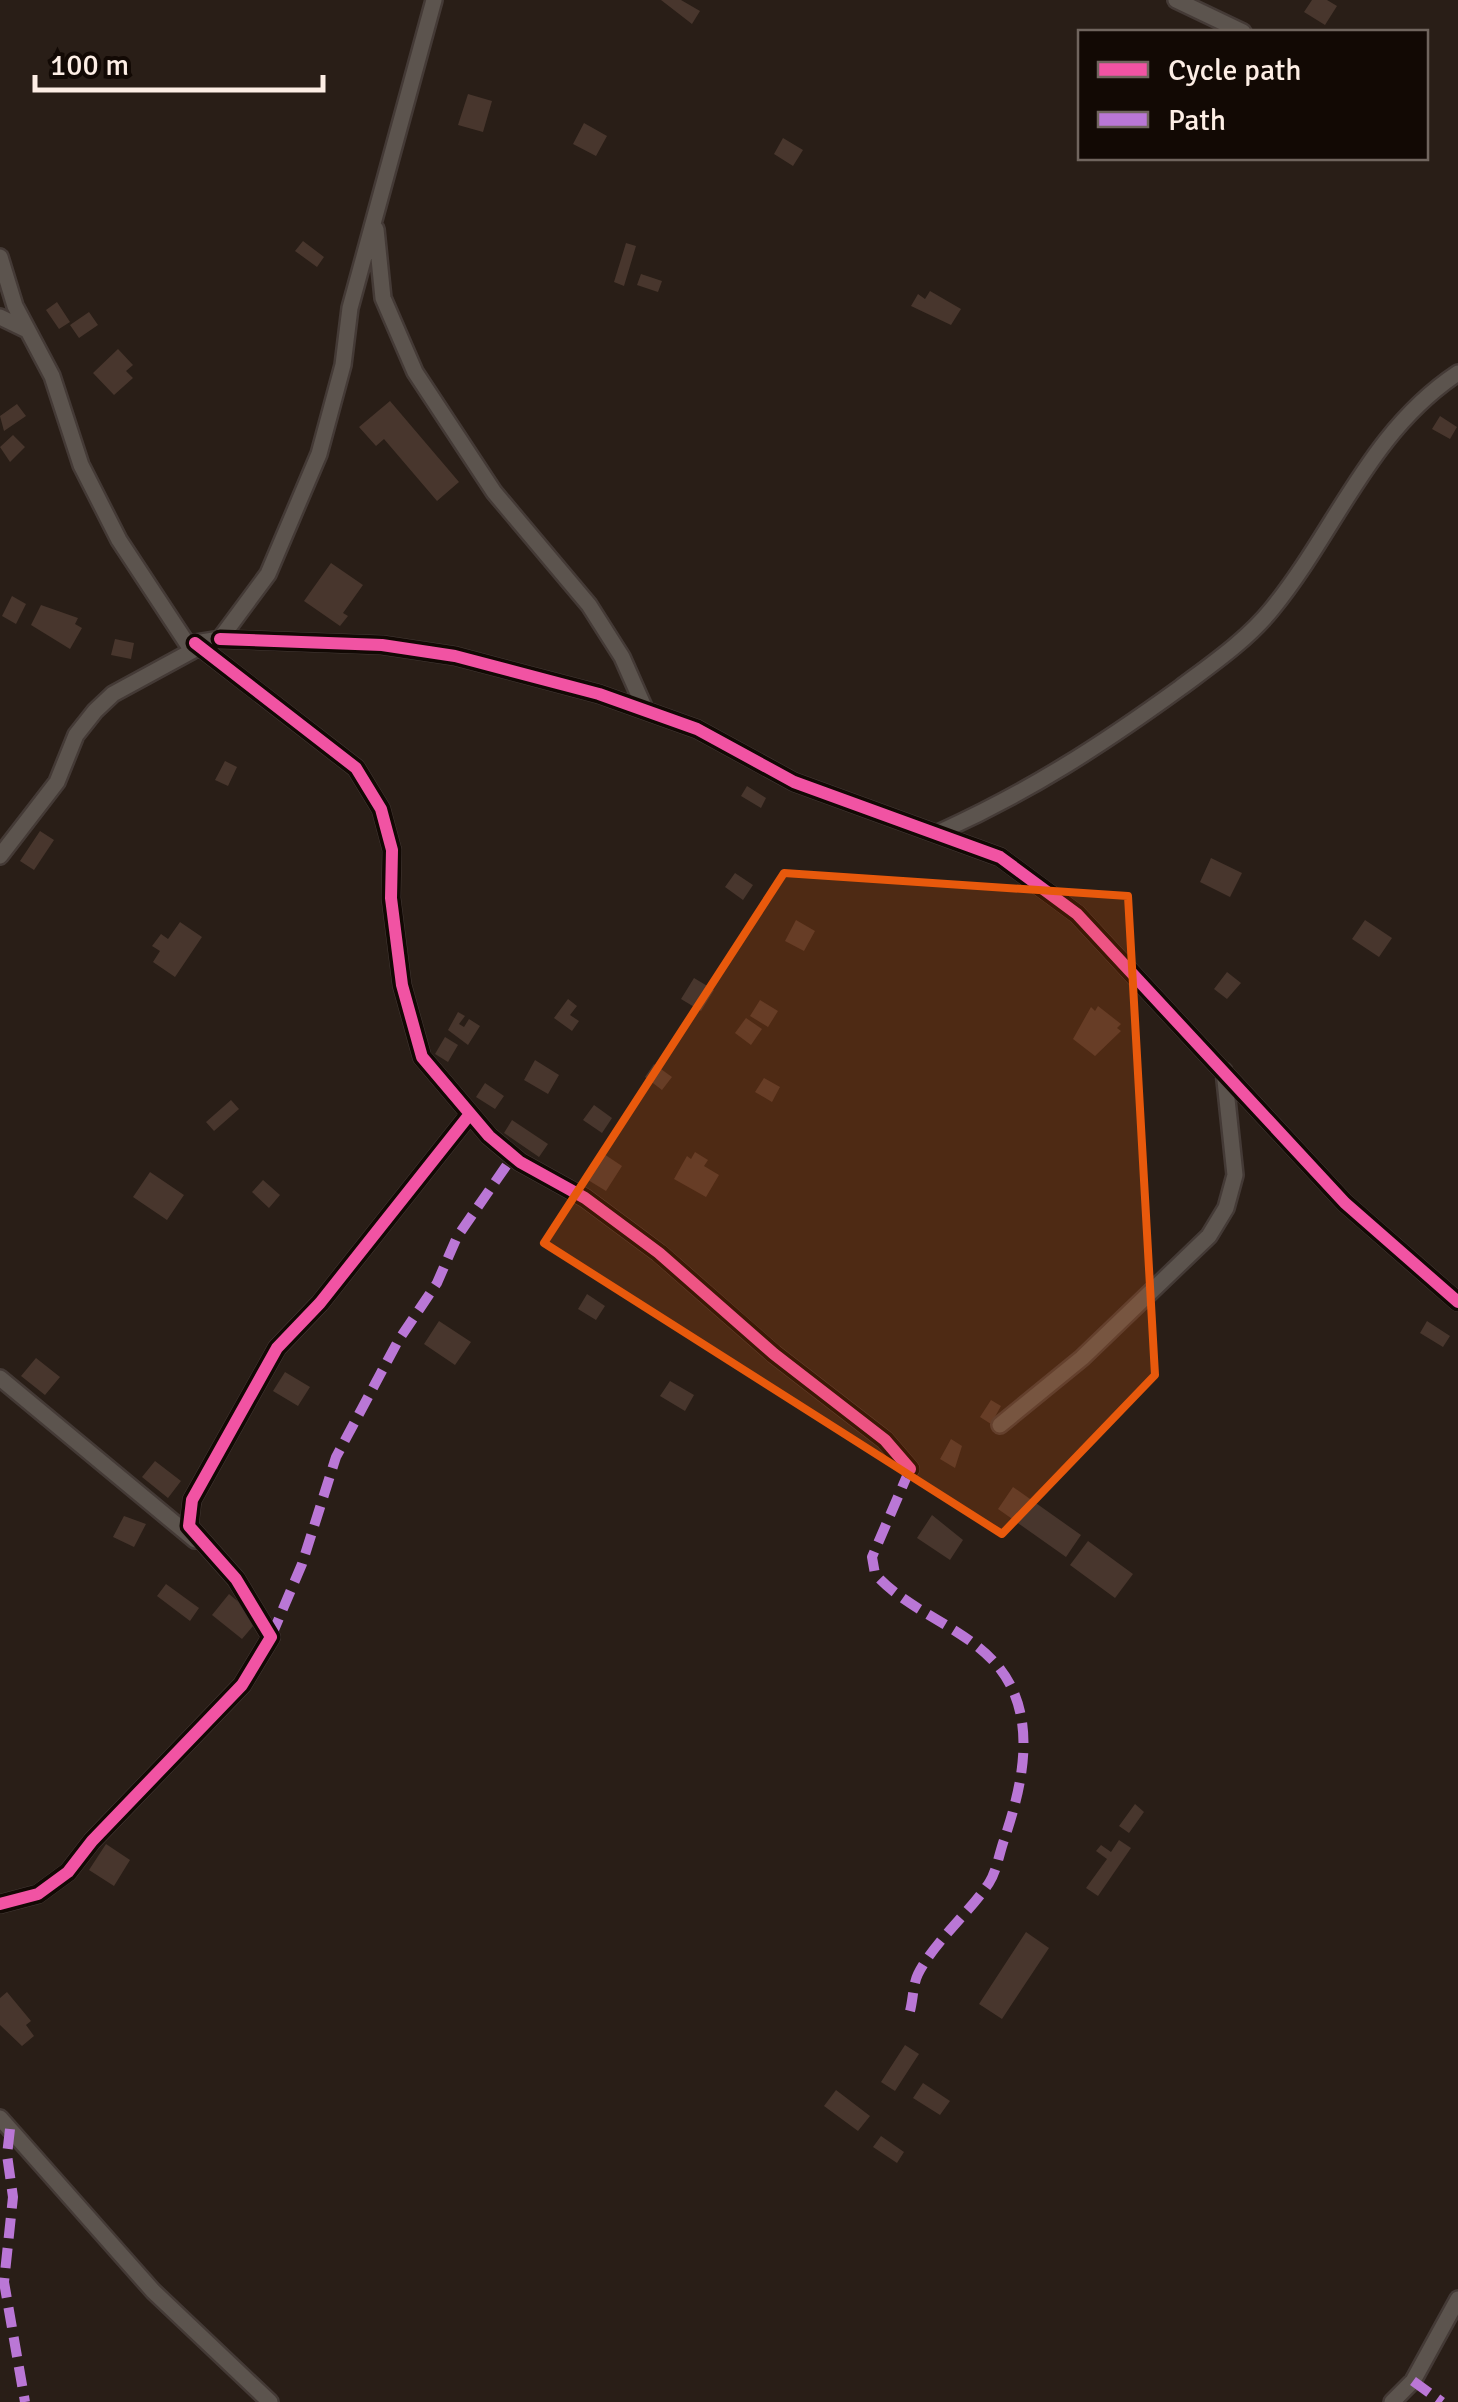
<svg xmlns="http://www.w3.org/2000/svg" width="1458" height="2402" font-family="Signika,sans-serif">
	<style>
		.building { fill: #48362d }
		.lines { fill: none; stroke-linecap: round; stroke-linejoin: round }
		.minor-casing { stroke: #443a36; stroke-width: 20 }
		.minor { stroke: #5c544e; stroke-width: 15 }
		.quiet { stroke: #ba77d6; stroke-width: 10; stroke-dasharray: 20 10; stroke-linecap: butt }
		.cycleway-casing { stroke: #120904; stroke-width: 19 }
		.cycleway { stroke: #f153a3; stroke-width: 12 }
		.marked { fill: #e8590c; fill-opacity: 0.2; stroke: #e8590c; stroke-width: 8; stroke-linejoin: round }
	</style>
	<rect width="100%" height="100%" fill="#291e17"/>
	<path class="building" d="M661,0H681L700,11L692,24Z
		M1312,0H1327L1337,6L1325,25L1304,12Z
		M468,94L492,101L483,132L458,125Z
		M584,123L607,136L596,156L573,144Z
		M783,138L803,150L793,166L774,154Z
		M303,241L324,257L317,267L295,251Z
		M626,243L636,246L624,286L614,282Z
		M641,274L662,281L658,292L637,285Z
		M930,291L961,309L951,325L911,306L918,294L925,299Z
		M57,302L70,322L59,329L46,310Z
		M89,312L98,325L79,338L70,325Z
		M118,349L133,365L126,371L133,378L114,395L93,373Z
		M390,401L459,482L437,501L384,439L376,446L359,427Z
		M17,404L26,416L4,431L0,416Z
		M1440,416L1457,427L1450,439L1432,429Z
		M13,435L25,447L10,462L0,447Z
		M331,563L363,585L343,613L348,616L340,626L304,601Z
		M12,596L26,604L16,624L2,616Z
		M41,605L78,618L75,624L82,628L70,649L31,625Z
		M115,639L134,643L131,659L111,655Z
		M225,761L237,767L228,786L215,780Z
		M747,786L766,798L761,808L741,796Z
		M40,831L54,840L34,870L20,861Z
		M1211,858L1242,873L1230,897L1200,882Z
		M735,873L753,885L743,900L725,887Z
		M796,920L815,931L804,951L785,941Z
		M1365,920L1392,938L1379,957L1352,939Z
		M180,922L202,937L175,977L153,962L160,951L152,946L161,934L168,939Z
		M1227,972L1241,983L1227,999L1214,989Z
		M694,978L714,990L701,1011L681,999Z
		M568,999L577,1006L570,1015L579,1021L572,1031L554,1018Z
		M760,1000L778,1011L768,1027L750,1016Z
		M1098,1006L1121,1024L1117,1028L1121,1031L1095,1056L1073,1039L1091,1007L1095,1011Z
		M458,1012L465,1016L459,1024L464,1027L469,1019L480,1026L468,1045L448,1030Z
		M746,1018L762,1029L751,1045L735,1033Z
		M445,1037L458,1045L448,1062L435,1054Z
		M535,1060L559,1075L548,1094L524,1080Z
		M654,1064L672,1077L662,1090L645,1077Z
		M764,1078L780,1087L772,1102L755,1092Z
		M485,1083L504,1096L495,1109L476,1097Z
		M231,1100L239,1109L214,1131L206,1122Z
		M594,1105L612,1118L602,1133L583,1120Z
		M512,1120L548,1144L539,1157L504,1133Z
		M695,1152L708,1160L704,1166L719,1175L706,1197L674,1179L687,1156L691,1159Z
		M604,1154L622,1166L606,1191L588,1180Z
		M150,1172L184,1195L167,1220L133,1197Z
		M263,1180L280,1195L269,1208L252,1192Z
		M587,1294L605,1306L596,1320L578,1309Z
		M439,1321L471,1342L455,1365L424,1344Z
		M1427,1321L1450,1336L1443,1347L1420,1333Z
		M36,1358L60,1377L45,1395L21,1376Z
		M285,1372L310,1387L298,1406L273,1391Z
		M670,1381L694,1395L685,1411L660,1396Z
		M991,1400L1001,1406L991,1424L980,1417Z
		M951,1439L962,1446L955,1468L940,1459Z
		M155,1461L181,1481L168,1498L142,1477Z
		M1013,1487L1081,1535L1066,1557L998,1509Z
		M932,1515L963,1540L950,1560L917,1538Z
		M124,1516L146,1524L134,1547L113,1537Z
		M1088,1541L1133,1574L1115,1598L1070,1565Z
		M166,1584L199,1608L190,1621L157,1596Z
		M229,1594L259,1619L242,1639L212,1615Z
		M1135,1804L1144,1812L1129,1833L1119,1826Z
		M1119,1840L1131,1848L1098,1896L1086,1888L1107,1859L1096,1851L1101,1845L1111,1852Z
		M106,1844L130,1860L114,1886L89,1870Z
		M1026,1932L1049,1948L1002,2019L979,2004Z
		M7,1992L31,2021L26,2025L34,2036L22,2046L0,2025V1998Z
		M905,2045L919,2054L895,2091L881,2082Z
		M923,2083L950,2101L940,2115L913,2098Z
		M836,2090L870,2116L858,2131L824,2106Z
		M881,2136L904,2152L897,2163L873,2147Z"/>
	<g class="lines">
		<defs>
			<path id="minor" d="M1176,0L1243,32
				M376,229L383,298L415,372L494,492L589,605L622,657L645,709
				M0,257L15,306L52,376L81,465L119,540L192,651
				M0,317L27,330
				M220,639L382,645L455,656L599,694L697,729L794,782L1000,857L1077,914L1345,1203L1458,1302
				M195,643L356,768L381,809L392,850L391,898L402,985L422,1057L489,1136L520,1162L585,1198L659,1253L774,1354L885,1440L910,1469
				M940,832C1030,791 1100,746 1180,688C1212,664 1247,640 1272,609C1337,529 1369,432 1458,373
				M0,856L57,782L76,735L95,711L113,694L192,651L195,643L220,639L268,574L319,454L343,365L350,308L434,0
				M0,1378L195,1540
				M1000,1425L1082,1358L1209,1236L1226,1208L1235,1175L1224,1071
				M0,1904L38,1894L68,1872L92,1841L242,1685L271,1637L236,1579L189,1526L192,1500L277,1348L320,1303L470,1114
				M0,2118L153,2291L270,2402
				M1392,2402L1413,2381L1458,2299"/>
		</defs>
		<use href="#minor" class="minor-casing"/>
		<use href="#minor" class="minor"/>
		<path class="quiet" d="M910,1469L872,1557L875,1574C909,1612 963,1626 997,1665C1039,1715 1023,1784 1004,1840C999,1854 997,1870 989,1883C968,1914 935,1941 918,1974C913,1984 913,2000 910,2011
			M271,1637L302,1564L336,1457L398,1341L437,1283L457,1237L513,1156
			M10,2129L7,2155L13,2197L4,2282L25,2402
			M1413,2381L1442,2402"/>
		<defs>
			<path id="cycleway" d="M220,639L382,645L455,656L599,694L697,729L794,782L1000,857L1077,914L1345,1203L1458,1302
				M195,643L356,768L381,809L392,850L391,898L402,985L422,1057L489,1136L520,1162L585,1198L659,1253L774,1354L885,1440L910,1469
				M0,1904L38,1894L68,1872L92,1841L242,1685L271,1637L236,1579L189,1526L192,1500L277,1348L320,1303L470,1114"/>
		</defs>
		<use href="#cycleway" class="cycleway-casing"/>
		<use href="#cycleway" class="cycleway"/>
	</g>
	<path class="marked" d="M784,873L1128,896L1155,1375L1002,1534L544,1243Z"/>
	<rect x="1078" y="30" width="350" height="130" fill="#120904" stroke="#70655e" stroke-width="2.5"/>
	<rect x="1098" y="62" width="50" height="15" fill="#f153a3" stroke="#70655e" stroke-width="2.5"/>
	<text x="1168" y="80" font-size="30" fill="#fdeee5">Cycle path</text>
	<rect x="1098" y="112" width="50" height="15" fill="#ba77d6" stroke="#70655e" stroke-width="2.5"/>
	<text x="1168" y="130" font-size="30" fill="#fdeee5">Path</text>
	<path d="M35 75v15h288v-15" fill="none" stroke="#fdeee5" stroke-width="5"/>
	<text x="50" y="75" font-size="30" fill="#fdeee5" stroke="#120904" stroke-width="8" paint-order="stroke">100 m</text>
</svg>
